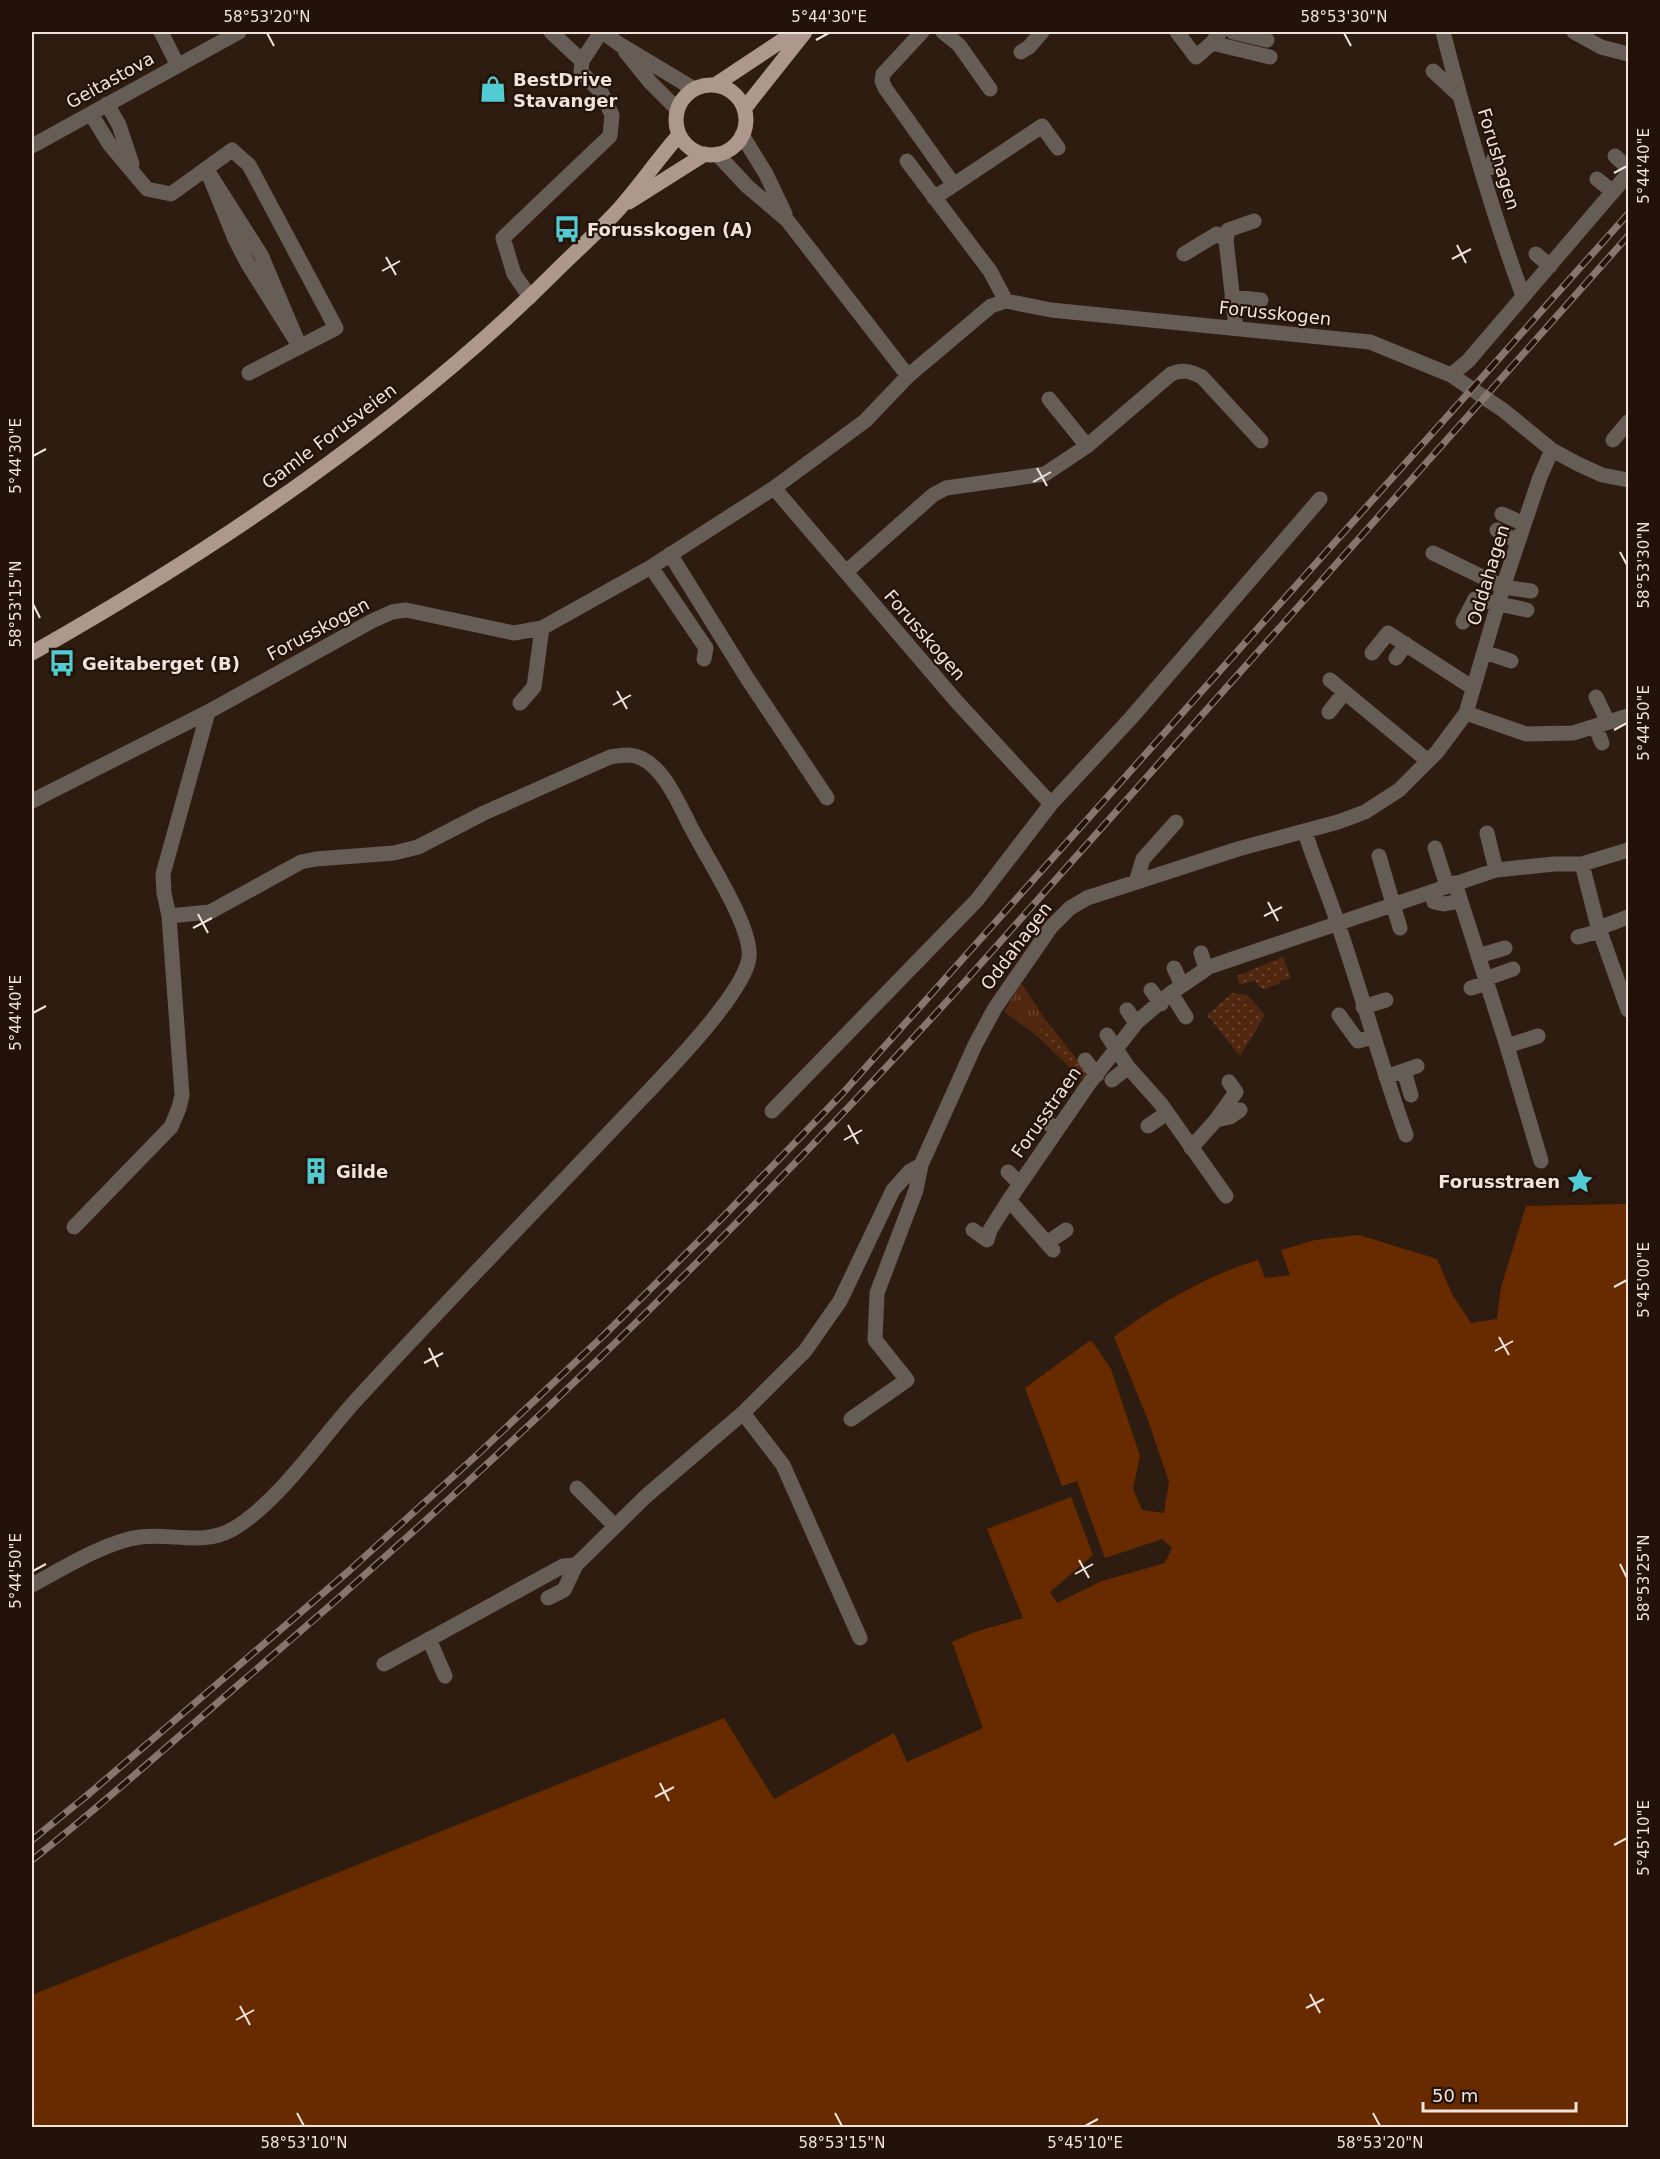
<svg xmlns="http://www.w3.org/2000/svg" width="1660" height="2159" font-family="'DejaVu Sans',sans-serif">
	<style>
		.grass { fill: url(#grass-tufts) }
		.park { fill: url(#park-dots) }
		.water { fill: #682b00 }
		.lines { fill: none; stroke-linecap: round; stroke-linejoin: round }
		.minor { stroke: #675d57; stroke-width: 15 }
		.major { stroke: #ae988d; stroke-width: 15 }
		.rail-casing { stroke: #86766d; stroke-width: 7 }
		.rail { stroke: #241208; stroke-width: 4.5; stroke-dasharray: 14; stroke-linecap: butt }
		.ticks { fill: none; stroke: #f0e3dc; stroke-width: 2 }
		.labels { text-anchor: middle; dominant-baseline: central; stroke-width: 4.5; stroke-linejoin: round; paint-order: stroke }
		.poi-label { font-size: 18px; font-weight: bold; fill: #f0e3dc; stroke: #241208; text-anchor: start }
		.street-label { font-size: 18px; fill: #f0e3dc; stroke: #241208 }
		.neatline { fill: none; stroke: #f0e3dc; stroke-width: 2 }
		.ticks-label { font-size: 15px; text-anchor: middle; fill: #f0e3dc }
	</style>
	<defs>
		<pattern id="grass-tufts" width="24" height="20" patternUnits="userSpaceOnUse" patternTransform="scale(1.5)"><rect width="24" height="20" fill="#50270f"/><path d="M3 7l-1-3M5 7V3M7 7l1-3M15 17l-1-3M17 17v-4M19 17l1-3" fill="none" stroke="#6a4631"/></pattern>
		<pattern id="park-dots" width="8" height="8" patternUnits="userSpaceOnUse" patternTransform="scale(1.5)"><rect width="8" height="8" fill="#50270f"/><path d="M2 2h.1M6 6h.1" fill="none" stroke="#6a4631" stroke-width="1.8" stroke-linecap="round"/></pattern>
	</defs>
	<rect width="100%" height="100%" fill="#2f1c11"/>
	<path class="grass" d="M1021,983L1048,1023L1035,1034L1004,1012Z"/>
	<path class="park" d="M1283,957L1291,978L1282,981L1281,979L1279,984L1264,989L1259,987L1255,980L1240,985L1237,976Z
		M1232,993L1247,995L1265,1015L1240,1056L1207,1015Z
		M1048,1023L1089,1074L1084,1081L1035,1034Z"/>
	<path class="water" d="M1628,1204V2127H32V1995L724,1718L774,1799L894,1733L907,1762L983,1728L952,1642L975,1632L1023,1618L987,1529L1071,1497L1093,1555L1050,1592L1057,1603L1102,1581L1165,1563L1172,1548L1162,1539L1105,1558L1077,1481L1062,1486L1025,1388L1088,1342L1092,1341L1111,1369L1140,1456L1133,1489L1142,1510L1164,1513L1169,1482L1148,1420L1114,1337C1152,1307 1212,1273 1258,1260L1265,1278L1290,1275L1281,1250L1315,1240L1359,1235L1437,1259L1453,1296L1471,1323L1497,1319L1501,1287L1526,1206Z"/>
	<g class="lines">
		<path class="minor" d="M161,32L177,64
			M551,32L582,61
			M603,32L619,44L694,89
			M922,32L883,74L882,81L885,88L954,185
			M943,32L959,45L990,89
			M1177,32L1196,57L1212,43L1220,32
			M1233,32L1267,40
			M1443,32C1466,121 1491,210 1523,296
			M1574,32L1601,47L1628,54
			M1212,43L1270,57
			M625,51L650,82L677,109
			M1021,52L1029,47L1042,32
			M1433,71L1460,96
			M107,104L119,125L132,164
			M91,114L110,145L147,189L171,194L232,150L249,165L336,328L249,373
			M742,135L766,174L785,214
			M32,146L239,32
			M717,154L748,187L787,220L908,376
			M1615,156L1628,168
			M907,161L990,271L1006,301
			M207,170L261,255L300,347L248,264L235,239Z
			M1482,171L1492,167L1494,158
			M1597,179L1613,192
			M934,198L1042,126L1058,148
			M1184,254L1217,234L1226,240
			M1536,254L1550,266
			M530,297L514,274L503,238L610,136L612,115L601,92L581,72L582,61L601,32
			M1232,297L1261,300
			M1236,328L1226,240L1228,230L1254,221
			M1451,375L1468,361L1628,174
			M1049,399L1087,446
			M1613,440L1628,422
			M1502,514L1524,524
			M1497,530L1518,542
			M1433,553L1503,587L1531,591
			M670,554L747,678L827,798
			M651,567L706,648L704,659
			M846,572L933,495L946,488L1045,474L1087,446L1171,374C1183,369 1190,371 1202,377L1261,441
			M1463,622L1475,599L1527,610
			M1484,652L1511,661
			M1372,653L1388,633L1473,688
			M1396,658L1406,644
			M1330,680L1428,761
			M1596,697L1608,722
			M520,703L534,687L542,628
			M1329,712L1344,693
			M1466,713L1526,734L1573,733L1628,716
			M1595,726L1602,743
			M32,801L208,712L372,621L392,612L406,610L514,633L542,628L651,567L774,488
			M1051,804L957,702L774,488L865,421L908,376L991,306L1006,301L1051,310L1370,342L1451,375L1503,410L1552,450L1578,464L1602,475L1628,480
			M1305,832C1315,864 1328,893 1338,924C1362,994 1381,1066 1406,1135
			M1487,833L1496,870
			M1435,848L1447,886
			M1379,856L1400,928
			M1582,864L1597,923L1628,1010
			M1136,882L1143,859L1176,822
			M1455,883L1507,1046L1541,1161
			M1434,902L1444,904L1460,901
			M1599,928L1628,917
			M1578,937L1600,931
			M1201,953L1206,969
			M1478,956L1505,948
			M1174,968L1182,985
			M1485,979L1513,969
			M1471,988L1487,983
			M1151,990L1161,1004
			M1171,993L1186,1017
			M1363,1007L1386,1000
			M1127,1010L1136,1023
			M1339,1015L1358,1041L1373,1037
			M1107,1035L1128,1067L1161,1104L1226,1196
			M1507,1046L1538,1036
			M1085,1060L1097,1075
			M1404,1071L1411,1095
			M1386,1077L1417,1066
			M1112,1080L1128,1067
			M772,1111L977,900L1051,804L1131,718L1320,499
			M1216,1120L1230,1117L1240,1110
			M1045,1121L1057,1130
			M1148,1126L1167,1113
			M1191,1148L1216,1120L1236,1092L1229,1082
			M1008,1172L1020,1184
			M1009,1200L1053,1250
			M74,1227L171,1127L179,1108L182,1095L169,916L164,893L163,874L208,712
			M973,1230L987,1240L990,1230L1009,1200L1088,1085L1137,1022L1171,993L1209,967L1496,870L1554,864H1582L1628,850
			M1048,1242L1066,1230
			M743,1413L783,1465L860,1638
			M851,1419L907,1380L875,1340L877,1293L916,1190L921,1165L975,1045L995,1008L1051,927L1070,908L1087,898L1238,849L1338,822L1365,812L1399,790L1437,752L1466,713L1503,587L1540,477L1552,450
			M577,1488L615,1526
			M32,1585C62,1569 107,1541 140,1537C172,1533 204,1546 233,1529C279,1502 321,1438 358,1398C446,1302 537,1209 626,1115C655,1084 743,997 749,958C753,929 709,861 694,833C680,808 662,757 629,755C623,755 616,756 610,757L484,813L418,847L394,853L316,859L301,862L210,912L169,916
			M548,1598L564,1590L576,1565
			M429,1639L445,1676
			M384,1664L563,1566L576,1565L645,1497L743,1413L805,1351L840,1301L893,1190L910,1171L921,1165"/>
		<path class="major" d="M715,85L795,32
			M676 120a35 35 0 1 1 70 0a35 35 0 1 1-70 0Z
			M744,109L805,32
			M629,202L705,154
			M32,653C216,549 404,422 554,273C576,251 599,231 619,209C640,185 658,159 679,135"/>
		<defs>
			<path id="rail" d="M32,1840L84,1798L350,1570L478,1454L603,1336L724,1216L842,1094L1628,214
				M32,1860C105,1803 174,1740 244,1680C501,1461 743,1227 969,977L1628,236"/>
		</defs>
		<use href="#rail" class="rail-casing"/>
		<use href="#rail" class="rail"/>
	</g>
	<path class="ticks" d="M267,33L274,46M1344,33L1351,46M816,40L829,33M1614,173L1627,166M1457,245L1466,263M386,257L396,275M1452,259L1471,249M382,271L400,261M33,456L46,449M1037,468L1047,486M1033,482L1051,472M1620,552L1627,565M33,604L40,618M617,691L627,709M613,705L631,695M1614,730L1627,723M1268,902L1278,921M198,914L208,933M1264,916L1282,907M193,928L212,918M33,1013L46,1006M848,1125L858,1144M844,1140L862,1130M1614,1287L1627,1280M1499,1337L1509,1355M429,1348L438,1367M1495,1351L1513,1341M424,1363L443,1353M1079,1560L1089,1578M1620,1564L1627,1578M33,1571L46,1564M1075,1574L1093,1564M660,1783L669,1801M655,1797L674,1787M1614,1845L1627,1838M1310,1994L1320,2013M240,2006L250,2025M1306,2008L1324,1999M236,2020L254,2010M297,2113L304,2126M835,2113L842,2126M1373,2113L1380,2126M1085,2126L1098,2119"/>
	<defs>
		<symbol id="shop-bare" viewBox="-9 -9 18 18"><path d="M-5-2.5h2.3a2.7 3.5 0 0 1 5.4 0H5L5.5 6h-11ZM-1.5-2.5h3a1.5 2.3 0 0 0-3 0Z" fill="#51ccd2" stroke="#241208" stroke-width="2.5" paint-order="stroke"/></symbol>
		<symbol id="bus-bare" viewBox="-9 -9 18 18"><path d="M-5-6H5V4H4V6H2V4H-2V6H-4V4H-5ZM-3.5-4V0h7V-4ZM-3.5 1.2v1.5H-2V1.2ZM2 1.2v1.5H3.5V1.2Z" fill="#51ccd2" stroke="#241208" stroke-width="2.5" paint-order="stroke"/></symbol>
		<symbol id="building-bare" viewBox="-9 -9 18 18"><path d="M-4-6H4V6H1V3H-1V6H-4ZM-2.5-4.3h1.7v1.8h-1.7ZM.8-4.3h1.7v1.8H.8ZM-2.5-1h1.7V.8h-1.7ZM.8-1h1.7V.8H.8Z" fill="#51ccd2" stroke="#241208" stroke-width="2.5" paint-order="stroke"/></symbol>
		<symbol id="sight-bare" viewBox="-9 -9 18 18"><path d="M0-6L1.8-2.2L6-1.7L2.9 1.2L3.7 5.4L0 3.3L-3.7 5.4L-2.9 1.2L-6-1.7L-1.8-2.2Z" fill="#51ccd2" stroke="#241208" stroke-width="2.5" paint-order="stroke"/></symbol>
	</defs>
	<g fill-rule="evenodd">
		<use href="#shop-bare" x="474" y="70" width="38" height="38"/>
		<use href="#bus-bare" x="548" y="210" width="38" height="38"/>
		<use href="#bus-bare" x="43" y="644" width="38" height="38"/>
		<use href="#building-bare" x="297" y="1152" width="38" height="38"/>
		<use href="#sight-bare" x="1561" y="1162" width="38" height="38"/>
	</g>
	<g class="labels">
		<g class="poi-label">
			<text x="513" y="79">BestDrive<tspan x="513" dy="21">Stavanger</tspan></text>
			<text x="587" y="229">Forusskogen (A)</text>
			<text x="82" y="663">Geitaberget (B)</text>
			<text x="336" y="1171">Gilde</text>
			<text x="1560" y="1181" text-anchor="end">Forusstraen</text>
		</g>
		<g class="street-label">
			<text transform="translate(110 80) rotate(-29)">Geitastova</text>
			<text transform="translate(1499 159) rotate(73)">Forushagen</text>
			<text transform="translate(1275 313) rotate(6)">Forusskogen</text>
			<text transform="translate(329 436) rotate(-37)">Gamle Forusveien</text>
			<text transform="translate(1488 575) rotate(-73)">Oddahagen</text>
			<text transform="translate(318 629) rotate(-28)">Forusskogen</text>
			<text transform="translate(925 635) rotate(49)">Forusskogen</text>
			<text transform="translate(1016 946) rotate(-53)">Oddahagen</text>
			<text transform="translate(1046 1112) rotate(-55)">Forusstraen</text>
		</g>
	</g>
	<rect width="1660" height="2159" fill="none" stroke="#241208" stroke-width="66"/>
	<path d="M1423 2102v9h153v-9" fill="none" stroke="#f0e3dc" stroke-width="3"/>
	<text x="1432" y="2102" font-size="18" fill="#f0e3dc" stroke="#241208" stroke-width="4.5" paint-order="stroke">50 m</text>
	<rect x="33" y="33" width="1594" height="2093" class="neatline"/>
	<g class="ticks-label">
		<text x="267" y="22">58°53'20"N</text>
		<text x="829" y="22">5°44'30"E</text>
		<text x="1344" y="22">58°53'30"N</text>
		<text transform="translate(1644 166) rotate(-90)" y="5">5°44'40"E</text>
		<text transform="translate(16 456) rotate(-90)" y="5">5°44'30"E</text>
		<text transform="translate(1644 565) rotate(-90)" y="5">58°53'30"N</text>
		<text transform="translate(16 604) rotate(-90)" y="5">58°53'15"N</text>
		<text transform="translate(1644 723) rotate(-90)" y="5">5°44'50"E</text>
		<text transform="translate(16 1013) rotate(-90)" y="5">5°44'40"E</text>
		<text transform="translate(1644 1280) rotate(-90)" y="5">5°45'00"E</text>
		<text transform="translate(16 1571) rotate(-90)" y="5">5°44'50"E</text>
		<text transform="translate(1644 1578) rotate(-90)" y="5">58°53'25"N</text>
		<text transform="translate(1644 1838) rotate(-90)" y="5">5°45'10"E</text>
		<text x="304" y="2148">58°53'10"N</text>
		<text x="842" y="2148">58°53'15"N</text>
		<text x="1085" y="2148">5°45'10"E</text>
		<text x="1380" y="2148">58°53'20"N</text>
	</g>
</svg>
